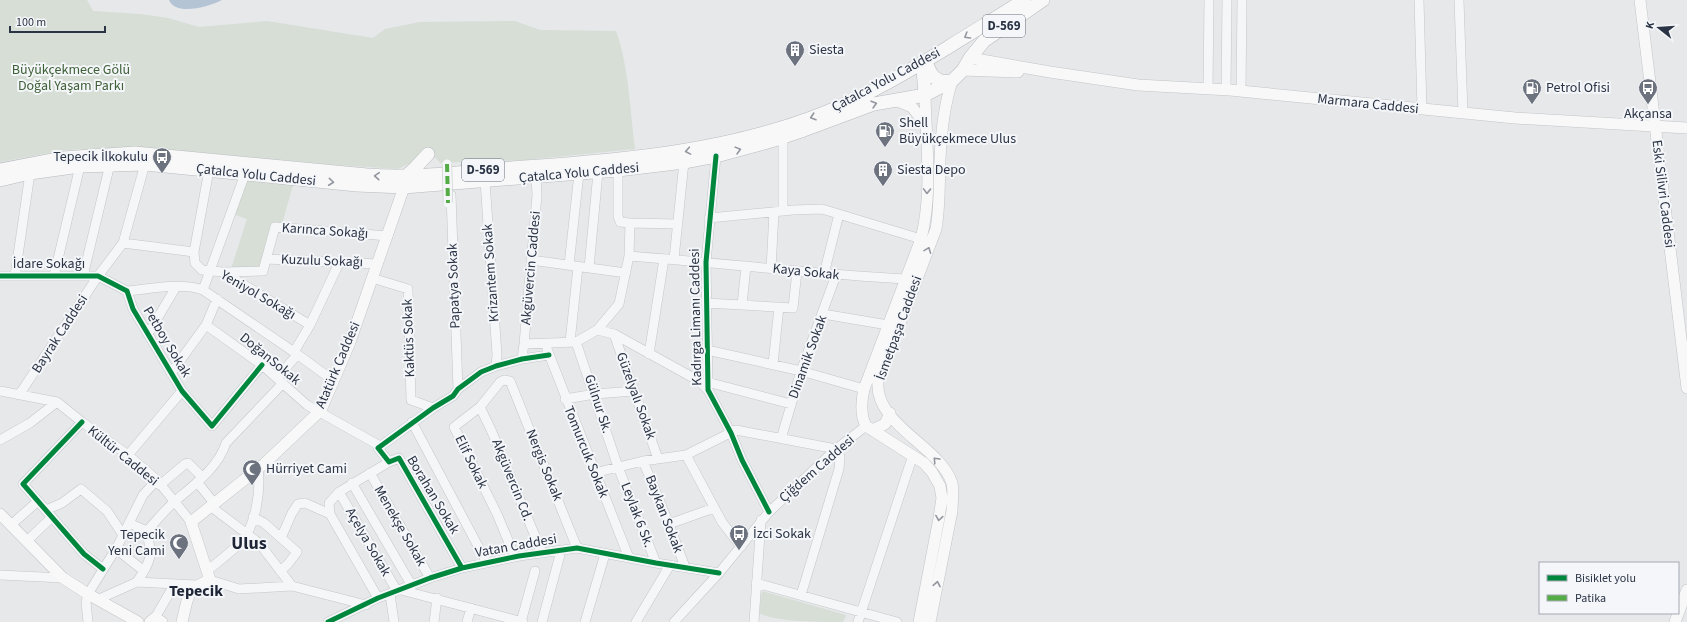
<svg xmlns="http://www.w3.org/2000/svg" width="1687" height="622" font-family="'Source Sans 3',sans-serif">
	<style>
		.green { fill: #d6ded6 }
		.water { fill: #b4c4d5 }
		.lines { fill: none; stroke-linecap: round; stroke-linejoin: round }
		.minor-casing { stroke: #c4c6c8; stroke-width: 10 }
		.major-casing { stroke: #c2c5c8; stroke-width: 12 }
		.highway-casing { stroke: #b8bbbf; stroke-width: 14 }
		.minor { stroke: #f5f6f7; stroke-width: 9 }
		.major { stroke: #f8f8f8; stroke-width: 11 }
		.highway { stroke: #f8f8f8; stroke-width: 13 }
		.minor-bridge-casing { stroke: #c4c6c8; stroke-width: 10; stroke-linecap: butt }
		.minor-bridge { stroke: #f5f6f7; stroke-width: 9 }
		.quiet { stroke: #54ac47; stroke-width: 4; stroke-dasharray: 8 4; stroke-linecap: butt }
		.cycleway-casing { stroke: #f4f6f9; stroke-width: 8 }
		.cycleway { stroke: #00873e; stroke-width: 5 }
		.oneway { stroke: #92969e }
		.labels { text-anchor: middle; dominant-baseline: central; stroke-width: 4; stroke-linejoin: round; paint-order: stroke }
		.shield { fill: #f4f6f9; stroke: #676e7b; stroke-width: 1 }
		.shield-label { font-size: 13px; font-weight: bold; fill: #2b3445 }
		.poi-label { font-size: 14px; fill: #2b3445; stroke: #f4f6f9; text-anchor: start }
		.park-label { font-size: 14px; fill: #3f6138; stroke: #f4f6f9 }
		.street-label { font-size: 14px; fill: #2b3445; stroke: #f4f6f9 }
		.quarter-label { font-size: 16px; font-weight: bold; fill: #1d2536; stroke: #f4f6f9 }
		.district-label { font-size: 18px; font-weight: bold; fill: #1d2536; stroke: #f4f6f9 }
	</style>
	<rect width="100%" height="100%" fill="#e6e8ea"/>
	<path class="green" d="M0,0H87L93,11L140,14L168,18L199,27L267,21L373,38L385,29L420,22L515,21L540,30L616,31C629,67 630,111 635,149L525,160L464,163L463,162L440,163L433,155L414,161L398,169L337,165L143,147L65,150L0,162Z
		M246,179L293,185L282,224L271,223L259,268L231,269L247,219L233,214Z
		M762,591L846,615L843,622C822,622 774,622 759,613Z"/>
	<path class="water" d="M169,0H222C210,6 176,17 169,0Z"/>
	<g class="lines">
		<defs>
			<path id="minor" d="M1419,0L1422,109
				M1459,0L1463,113
				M1208,89L1209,0
				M1226,90L1227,0
				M1241,91L1242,0
				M716,156L706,262L708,390L731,433L742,460L769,512
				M209,170L194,252L195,263L202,270L223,272L310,325
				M485,181L497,355L496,366
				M451,195L458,389
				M783,211V137
				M709,218L793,210L822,209L921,239
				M630,223L677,224
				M123,243L194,252
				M629,256C722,263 813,274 906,279
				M266,259L378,264
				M674,259L684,162
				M531,260L626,273
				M569,265L579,173
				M589,268L598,172
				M771,269L774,212
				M223,272L263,271L275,227L388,236
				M824,274L839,214
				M0,276H98L127,291L133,309L182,391L212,426L262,365
				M15,276L30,173
				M54,276L80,166
				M83,276L110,164
				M372,278L408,289L411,400L433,408
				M203,290L245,174
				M127,291C151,289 180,282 203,290L294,352L334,381
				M706,303L793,308L797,271
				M742,305L746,266
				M823,314L888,325
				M206,325L262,365L307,405L380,446
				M597,330L614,334L699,381L708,390
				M148,334L176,287
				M614,334L658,459
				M570,342L578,267
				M576,342L618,467L656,563
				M524,344L576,342L597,330L619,304L629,256L630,223L620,222L618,216V170
				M547,349L629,558
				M707,350L801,371L864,389
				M294,352L310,325L340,261
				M649,354L664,259
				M522,359L524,344L537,195L536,177
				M773,364L779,307
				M171,373L206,325L217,299
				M277,378L297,355
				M707,382L791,404
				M0,391L57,402L82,422L128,455L157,480L191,522
				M19,395L98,276L123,243L145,164
				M565,399L595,394L634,391
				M480,407L492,432L542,553
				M82,422L23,484L84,554L103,569
				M412,422L487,563
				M781,439L801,371L836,275
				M0,440L30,423L57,402
				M128,455L182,391
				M686,455L722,522L741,547
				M643,461L669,524L685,567
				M370,473L430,578
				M594,473L643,461L686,455L736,430L836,449
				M197,482L214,503
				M352,483L412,586
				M160,485L185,464L188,463L202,477
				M339,492L397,591
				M210,506L259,543L292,586
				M46,510L62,503L81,489L107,511L123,535
				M253,517L264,523L297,552L288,564L280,571
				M129,523L147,531C152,558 152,559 137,582
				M669,524L714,508
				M11,525L38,501
				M147,531C156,521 165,510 175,501C194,485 218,468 226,443L283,383
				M281,538L292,513L298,504L305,503L330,514
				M27,541L52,517
				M116,549L144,571
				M515,557L497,514L454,427L480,407L500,382L504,380L510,381L577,548
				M462,568L399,458L389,462L378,448L433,408L453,396L458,389L481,372L496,366L522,359L549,355
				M207,571C218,562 230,553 240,543C256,527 261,490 258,468
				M0,575L63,578
				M210,580L239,589L292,586L366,605
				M756,583L897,622
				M401,590L523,622
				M390,594L394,622
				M801,595L839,469L840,458L838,448
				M378,598L330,514L329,503L339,492L389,462
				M99,599L137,582L196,585
				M155,618L174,585
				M88,622L86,602L88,594L117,547L143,495L157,480
				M328,622L378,598L430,578L462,568L519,556L577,548L656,563L719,573
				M434,622L437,598
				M467,622L471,608
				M521,622L535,571
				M542,622L561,551
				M585,622L605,554
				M636,622L670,565
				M674,622L719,573L769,512L836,449L866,426
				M754,622L761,520
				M858,622L913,455"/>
			<path id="major" d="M1640,0L1687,388
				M970,58L1050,72L1138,85L1230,90L1515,118L1687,128
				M963,70L1018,72
				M895,100L912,107L925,124
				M872,430L885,424L890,413
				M0,514L63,578L88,594L138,622
				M150,622L155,618L162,622
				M182,622C188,599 185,589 210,580L191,522L264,464L321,410L350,342L404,187
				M919,622L939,518L942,498L940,486L932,472L924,463L866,426C860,414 861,402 864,389L921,239C933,192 926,143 925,95
				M930,622L952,511C952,502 954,492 952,483C940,446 874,425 878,381L936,229C940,206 939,184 940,160C941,134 944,106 952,81
				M1675,622L1687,590"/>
			<path id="highway" d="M926,61C930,75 936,84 952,81
				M925,95L923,69L926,61
				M0,170L63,158L135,153L367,175C418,179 473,171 524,167C626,160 728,151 824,113C867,96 907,72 947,48C972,32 998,17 1024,0
				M405,177L415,168L428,154
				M0,180L30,173L80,166L145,164L357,185L404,187L618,170L684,162L716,156L771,141L804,130L874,104L925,95L952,81L963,70L970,58L984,41L1043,0"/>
		</defs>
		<use href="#minor" class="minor-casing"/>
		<use href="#major" class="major-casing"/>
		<use href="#highway" class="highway-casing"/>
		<use href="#minor" class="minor"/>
		<use href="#major" class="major"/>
		<use href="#highway" class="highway"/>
		<defs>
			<path id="minor-bridge" d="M447,164L448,203"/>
		</defs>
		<use href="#minor-bridge" class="minor-bridge-casing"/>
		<use href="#minor-bridge" class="minor-bridge"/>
		<path class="quiet" d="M447,164L448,203"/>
		<defs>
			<path id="cycleway" d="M716,156L706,262L708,390L731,433L742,460L769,512
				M0,276H98L127,291L133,309L182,391L212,426L262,365
				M82,422L23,484L84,554L103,569
				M462,568L399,458L389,462L378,448L433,408L453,396L458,389L481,372L496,366L522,359L549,355
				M328,622L378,598L430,578L462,568L519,556L577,548L656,563L719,573"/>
		</defs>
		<use href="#cycleway" class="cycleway-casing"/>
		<use href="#cycleway" class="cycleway"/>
	</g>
	<defs><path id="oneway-chevron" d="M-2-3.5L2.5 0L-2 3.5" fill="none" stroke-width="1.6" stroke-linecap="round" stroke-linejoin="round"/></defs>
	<g class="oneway">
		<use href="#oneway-chevron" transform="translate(967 36) rotate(149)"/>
		<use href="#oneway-chevron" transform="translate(874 104) rotate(-16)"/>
		<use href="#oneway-chevron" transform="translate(813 117) rotate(162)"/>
		<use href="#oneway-chevron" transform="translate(738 150) rotate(-15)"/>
		<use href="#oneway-chevron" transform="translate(688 151) rotate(170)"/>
		<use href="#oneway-chevron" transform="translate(377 176) rotate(-176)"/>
		<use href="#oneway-chevron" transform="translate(331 182) rotate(6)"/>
		<use href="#oneway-chevron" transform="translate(927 191) rotate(92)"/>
		<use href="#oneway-chevron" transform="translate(928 250) rotate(-69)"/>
		<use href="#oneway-chevron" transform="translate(936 460) rotate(-133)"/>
		<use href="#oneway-chevron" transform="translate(939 518) rotate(99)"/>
		<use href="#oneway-chevron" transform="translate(937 584) rotate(-79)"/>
	</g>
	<defs>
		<symbol id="building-pin" viewBox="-11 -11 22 30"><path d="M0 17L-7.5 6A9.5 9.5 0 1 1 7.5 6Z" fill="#6c737f" stroke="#f4f6f9"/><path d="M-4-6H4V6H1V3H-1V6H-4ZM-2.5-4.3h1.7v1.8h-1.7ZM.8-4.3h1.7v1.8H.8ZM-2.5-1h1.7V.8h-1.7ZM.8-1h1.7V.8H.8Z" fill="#fff"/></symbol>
		<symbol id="fuel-pin" viewBox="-11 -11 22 30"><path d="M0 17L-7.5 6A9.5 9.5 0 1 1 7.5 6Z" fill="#6c737f" stroke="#f4f6f9"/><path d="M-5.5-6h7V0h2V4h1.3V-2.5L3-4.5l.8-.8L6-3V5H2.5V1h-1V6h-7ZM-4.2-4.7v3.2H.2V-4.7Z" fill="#fff"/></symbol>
		<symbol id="bus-pin" viewBox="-11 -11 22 30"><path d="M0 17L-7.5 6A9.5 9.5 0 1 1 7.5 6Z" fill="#6c737f" stroke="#f4f6f9"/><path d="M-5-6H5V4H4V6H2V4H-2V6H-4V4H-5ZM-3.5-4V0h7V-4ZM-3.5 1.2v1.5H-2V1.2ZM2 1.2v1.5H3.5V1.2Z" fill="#fff"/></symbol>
		<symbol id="mosque-pin" viewBox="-11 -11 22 30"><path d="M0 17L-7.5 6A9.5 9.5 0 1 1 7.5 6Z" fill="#6c737f" stroke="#f4f6f9"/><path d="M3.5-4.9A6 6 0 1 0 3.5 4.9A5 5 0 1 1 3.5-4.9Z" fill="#fff"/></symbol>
	</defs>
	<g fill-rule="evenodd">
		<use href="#building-pin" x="784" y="39" width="22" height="30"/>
		<use href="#fuel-pin" x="1521" y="77" width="22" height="30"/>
		<use href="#bus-pin" x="1637" y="77" width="22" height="30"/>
		<use href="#fuel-pin" x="874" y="120" width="22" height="30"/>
		<use href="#bus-pin" x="151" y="146" width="22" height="30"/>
		<use href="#building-pin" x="872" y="159" width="22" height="30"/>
		<use href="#mosque-pin" x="241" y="458" width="22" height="30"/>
		<use href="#bus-pin" x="728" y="523" width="22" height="30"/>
		<use href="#mosque-pin" x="168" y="532" width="22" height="30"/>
	</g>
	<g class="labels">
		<g class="shield">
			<rect x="983" y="15" width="42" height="22" rx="3"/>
			<rect x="462" y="159" width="42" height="22" rx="3"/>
		</g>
		<g class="shield-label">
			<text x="1004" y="26">D-569</text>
			<text x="483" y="170">D-569</text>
		</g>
		<g class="poi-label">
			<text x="809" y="50">Siesta</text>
			<text x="1546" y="88">Petrol Ofisi</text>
			<text x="1648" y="114" text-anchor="middle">Akçansa</text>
			<text x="899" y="123">Shell<tspan x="899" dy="16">Büyükçekmece Ulus</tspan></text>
			<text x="148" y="157" text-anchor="end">Tepecik İlkokulu</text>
			<text x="897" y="170">Siesta Depo</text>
			<text x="266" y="469">Hürriyet Cami</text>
			<text x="753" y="534">İzci Sokak</text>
			<text x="165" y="535" text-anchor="end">Tepecik<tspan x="165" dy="16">Yeni Cami</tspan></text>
		</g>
		<g class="park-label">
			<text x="71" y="70">Büyükçekmece Gölü<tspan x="71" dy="16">Doğal Yaşam Parkı</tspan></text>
		</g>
		<g class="street-label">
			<text transform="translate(886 80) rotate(-28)">Çatalca Yolu Caddesi</text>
			<text transform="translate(1368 104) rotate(6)">Marmara Caddesi</text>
			<text transform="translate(579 173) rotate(-5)">Çatalca Yolu Caddesi</text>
			<text transform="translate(256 175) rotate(6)">Çatalca Yolu Caddesi</text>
			<text transform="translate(1663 194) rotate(83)">Eski Silivri Caddesi</text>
			<text transform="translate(325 231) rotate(4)">Karınca Sokağı</text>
			<text transform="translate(322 261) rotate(2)">Kuzulu Sokağı</text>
			<text x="49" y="264">İdare Sokağı</text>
			<text transform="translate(531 268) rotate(-85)">Akgüvercin Caddesi</text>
			<text transform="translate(806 272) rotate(6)">Kaya Sokak</text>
			<text transform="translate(491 273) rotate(-94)">Krizantem Sokak</text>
			<text transform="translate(454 286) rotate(-92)">Papatya Sokak</text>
			<text transform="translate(258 295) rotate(30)">Yeniyol Sokağı</text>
			<text transform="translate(696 317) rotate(-91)">Kadırga Limanı Caddesi</text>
			<text transform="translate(899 328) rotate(-70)">İsmetpaşa Caddesi</text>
			<text transform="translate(60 334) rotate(-57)">Bayrak Caddesi</text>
			<text transform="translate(409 338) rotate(-92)">Kaktüs Sokak</text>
			<text transform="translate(167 342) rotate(59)">Petboy Sokak</text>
			<text transform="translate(808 357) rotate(-70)">Dinamik Sokak</text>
			<text transform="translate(270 359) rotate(39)">DoğanSokak</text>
			<text transform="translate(338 365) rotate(-67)">Atatürk Caddesi</text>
			<text transform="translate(636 396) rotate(70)">Güzelyalı Sokak</text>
			<text transform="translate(598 404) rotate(72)">Gülnur Sk.</text>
			<text transform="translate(586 452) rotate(68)">Tomurcuk Sokak</text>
			<text transform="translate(123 456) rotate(39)">Kültür Caddesi</text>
			<text transform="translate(471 462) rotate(64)">Elif Sokak</text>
			<text transform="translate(544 465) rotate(68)">Nergis Sokak</text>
			<text transform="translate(817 469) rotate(-41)">Çiğdem Caddesi</text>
			<text transform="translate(512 480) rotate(68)">Akgüvercin Cd.</text>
			<text transform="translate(433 495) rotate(59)">Borahan Sokak</text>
			<text transform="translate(664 514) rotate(69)">Baykan Sokak</text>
			<text transform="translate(637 515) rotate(69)">Leylak 6 Sk.</text>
			<text transform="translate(400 526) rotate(60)">Menekşe Sokak</text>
			<text transform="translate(368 542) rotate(60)">Açelya Sokak</text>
			<text transform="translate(516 546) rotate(-10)">Vatan Caddesi</text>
		</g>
		<g class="quarter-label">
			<text x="196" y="591">Tepecik</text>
		</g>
		<g class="district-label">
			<text x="249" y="543">Ulus</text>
		</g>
	</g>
	<rect x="1539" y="562" width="140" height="52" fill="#f4f6f9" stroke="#a4a8b1"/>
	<rect x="1547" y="575" width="20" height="6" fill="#00873e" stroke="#a4a8b1"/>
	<text x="1575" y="582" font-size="12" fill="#2b3445">Bisiklet yolu</text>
	<rect x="1547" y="595" width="20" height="6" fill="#54ac47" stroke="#a4a8b1"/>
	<text x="1575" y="602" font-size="12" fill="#2b3445">Patika</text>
	<g transform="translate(1659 28) rotate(287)" stroke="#f4f6f9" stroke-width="3" paint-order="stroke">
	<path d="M0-3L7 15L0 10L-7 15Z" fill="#2b3445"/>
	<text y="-6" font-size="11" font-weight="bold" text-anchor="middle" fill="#2b3445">K</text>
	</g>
	<path d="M10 26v6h95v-6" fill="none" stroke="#2b3445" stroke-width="2"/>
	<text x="16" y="26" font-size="12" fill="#2b3445" stroke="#f4f6f9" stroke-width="3" paint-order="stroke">100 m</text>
</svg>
